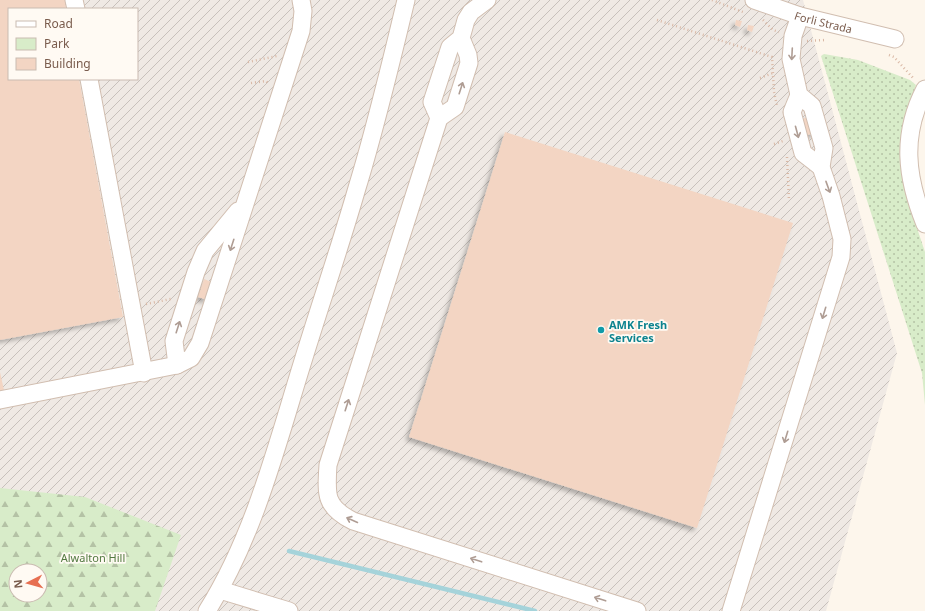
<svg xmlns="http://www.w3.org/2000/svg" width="925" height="611" font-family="'Noto Sans',sans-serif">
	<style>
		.industrial { fill: url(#industrial-furrows); fill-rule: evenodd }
		.green { fill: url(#green-dots) }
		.forest { fill: url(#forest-firs); fill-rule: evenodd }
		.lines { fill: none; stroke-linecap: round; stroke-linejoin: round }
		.stream { stroke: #a5d3da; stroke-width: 4.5 }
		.building { fill: #f3d5c3; filter: url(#shadow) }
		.minor-casing { stroke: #d1beb0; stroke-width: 19 }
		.path { stroke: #d9b8a5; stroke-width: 2.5; stroke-dasharray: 1 3; stroke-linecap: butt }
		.minor { stroke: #fff; stroke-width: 17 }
		.oneway { stroke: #af9d94 }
		.culture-dot { fill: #0f9aa8; stroke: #fffaf3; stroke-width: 1.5 }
		.labels { text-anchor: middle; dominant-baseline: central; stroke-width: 3.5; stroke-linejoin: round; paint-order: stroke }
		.street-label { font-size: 11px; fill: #7a5c4d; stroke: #fffaf3 }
		.culture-label { font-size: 11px; font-weight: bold; fill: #0d838f; stroke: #fffaf3; text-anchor: start }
		.park-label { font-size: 11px; fill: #537a41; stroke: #fffaf3 }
	</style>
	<defs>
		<pattern id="industrial-furrows" width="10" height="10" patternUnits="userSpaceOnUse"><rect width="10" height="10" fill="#efe9e4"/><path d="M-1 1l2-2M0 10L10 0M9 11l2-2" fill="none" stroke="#c7c0bb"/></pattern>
		<pattern id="green-dots" width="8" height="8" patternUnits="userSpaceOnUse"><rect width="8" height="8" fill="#d8ecc9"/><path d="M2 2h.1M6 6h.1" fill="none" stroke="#b4c2a5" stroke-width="1.8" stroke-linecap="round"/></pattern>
		<pattern id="forest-firs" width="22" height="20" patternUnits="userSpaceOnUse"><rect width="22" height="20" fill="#d8ecc9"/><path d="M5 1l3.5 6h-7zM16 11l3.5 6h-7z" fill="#b4c2a5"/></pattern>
		<filter id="shadow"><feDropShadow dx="-3.5" dy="3.5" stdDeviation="2" flood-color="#0004"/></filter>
	</defs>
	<rect width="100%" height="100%" fill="#fdf6ec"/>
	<path class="industrial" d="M0,0H803L897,353L826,611H0ZM9,9H137V79H9ZM16,571H40V595H16Z"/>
	<path class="green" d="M824,54L858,60L910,80L916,85L904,126L914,219L925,252V405L922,373L821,56Z"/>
	<path class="forest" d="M0,488L85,497L181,535L155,611H0ZM16,571H40V595H16Z"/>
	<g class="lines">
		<path class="stream" d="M289,551L535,611"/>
	</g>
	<path class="building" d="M0,0H65L66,9H9V79H79L123,317L0,340Z
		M736,20L742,21L740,27L735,25Z
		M748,25L754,26L752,32L747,30Z
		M812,116L817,133L807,135L802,119Z
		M505,132L793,223L697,528L409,437Z
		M204,279L214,283L207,300L198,297Z
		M0,372L5,395L0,396Z"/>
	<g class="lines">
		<defs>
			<g id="minor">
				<path d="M74,0L76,9"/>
				<path d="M487,0L471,12L466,20L461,38L450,47L432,102L439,118L328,465C326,495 325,507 353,521L637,611"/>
				<path id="s1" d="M754,0L800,16L895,39"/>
				<path d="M89,79L144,373"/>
				<path d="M925,89C901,135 906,177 925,224"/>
				<path d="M799,95L792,112L803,153L821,167"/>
				<path d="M439,118L455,107L469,63L468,55L461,38"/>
				<path d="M177,365L174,341L196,272L205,251L238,211"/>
				<path d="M0,400L177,365L191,358L200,343L301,31L303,11L301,0"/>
				<path d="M220,590L289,611"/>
				<path d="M207,611C254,536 276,448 302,364C320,305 340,247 357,188C376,126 391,63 406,0"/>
				<path d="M731,611L841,257L842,239L831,196L821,167L824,148L812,106L799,95L791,59L793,36L800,16"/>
			</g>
		</defs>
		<use href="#minor" class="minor-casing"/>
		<path class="path" d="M712,0L743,12
			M657,20L772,57L774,92L777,106
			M763,20L773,30L779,32
			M807,41L826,40
			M889,55L894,57L914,79
			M248,62L277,56
			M760,78L773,73
			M251,83L266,81L268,83
			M774,144L783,141
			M787,157L789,201
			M146,304L171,299"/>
		<use href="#minor" class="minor"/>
	</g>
	<defs><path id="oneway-shaft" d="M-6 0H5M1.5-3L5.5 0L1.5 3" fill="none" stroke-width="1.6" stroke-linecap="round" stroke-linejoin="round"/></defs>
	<g class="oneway">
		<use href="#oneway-shaft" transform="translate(792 54) rotate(93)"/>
		<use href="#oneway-shaft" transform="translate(461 88) rotate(-72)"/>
		<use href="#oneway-shaft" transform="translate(797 132) rotate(75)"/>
		<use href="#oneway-shaft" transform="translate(828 187) rotate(70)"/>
		<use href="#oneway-shaft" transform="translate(232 245) rotate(108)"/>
		<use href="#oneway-shaft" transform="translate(824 313) rotate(107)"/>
		<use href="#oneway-shaft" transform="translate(178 327) rotate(-72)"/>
		<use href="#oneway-shaft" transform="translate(347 405) rotate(-72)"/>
		<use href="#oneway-shaft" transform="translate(786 437) rotate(107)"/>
		<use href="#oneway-shaft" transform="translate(352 520) rotate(-156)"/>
		<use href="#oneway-shaft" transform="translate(476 560) rotate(-162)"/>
		<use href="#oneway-shaft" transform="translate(600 599) rotate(-162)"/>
	</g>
	<circle class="culture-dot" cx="601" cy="330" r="4"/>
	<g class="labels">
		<g class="street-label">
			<text stroke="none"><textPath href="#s1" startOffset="73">Forli Strada</textPath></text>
		</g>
		<g class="culture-label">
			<text x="609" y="324">AMK Fresh<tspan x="609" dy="13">Services</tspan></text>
		</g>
		<g class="park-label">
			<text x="93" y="557">Alwalton Hill</text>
		</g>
	</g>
	<rect x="8" y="8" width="130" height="72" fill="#fffaf3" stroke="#cabbb1"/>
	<rect x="16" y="21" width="20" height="6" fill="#ffffff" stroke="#cabbb1"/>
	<text x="44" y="28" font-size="12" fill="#7a5c4d">Road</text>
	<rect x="16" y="38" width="20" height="12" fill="#d8ecc9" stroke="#cabbb1"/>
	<text x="44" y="48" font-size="12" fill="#7a5c4d">Park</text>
	<rect x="16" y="58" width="20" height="12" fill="#f3d5c3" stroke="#cabbb1"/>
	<text x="44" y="68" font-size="12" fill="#7a5c4d">Building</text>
	<g transform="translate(28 583) rotate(264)"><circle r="19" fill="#fffaf3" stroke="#cabbb1"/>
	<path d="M0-3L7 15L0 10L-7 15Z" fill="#e76f51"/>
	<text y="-6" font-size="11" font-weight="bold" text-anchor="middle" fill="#7a5c4d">N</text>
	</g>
</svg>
